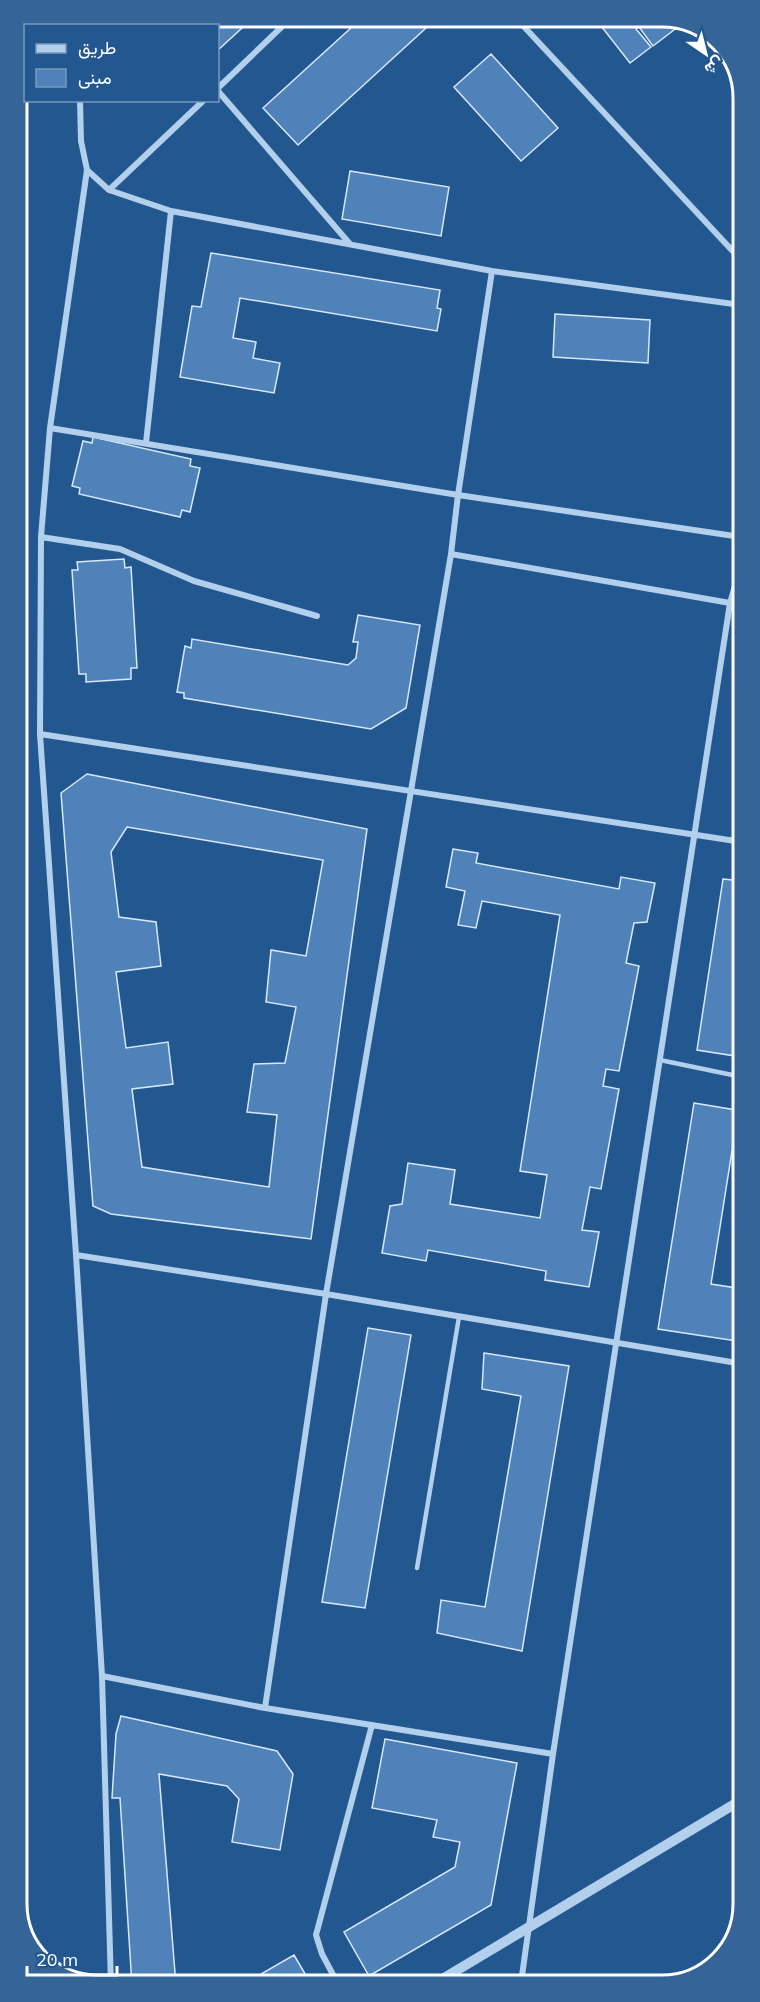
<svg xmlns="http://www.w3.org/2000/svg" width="760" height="2002" font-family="Mulish,Vazirmatn,sans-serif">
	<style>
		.building { fill: #4f82b8; stroke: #d7e8f9; stroke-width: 1.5; fill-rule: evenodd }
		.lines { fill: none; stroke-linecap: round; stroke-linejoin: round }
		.service { stroke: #b2cfec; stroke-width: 4.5 }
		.minor { stroke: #b2cfec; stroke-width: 6 }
		.tertiary { stroke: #b2cfec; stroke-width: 10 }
		.rim { fill: none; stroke: #fff; stroke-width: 3 }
	</style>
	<rect width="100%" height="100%" fill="#22578f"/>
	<path class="building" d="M177,17H254L218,50V26H185Z
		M363,17H438L298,145L263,108Z
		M594,17H651L636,29L651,47L630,63Z
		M652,17H668L683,23L653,46L639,27Z
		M491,54L558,128L521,161L454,87Z
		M350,171L449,187L441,236L342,219Z
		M211,253L440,290L437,308L441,309L437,331L240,298L233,338L256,342L253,358L280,363L274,393L180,377L192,306L201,307Z
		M555,314L650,320L648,363L553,357Z
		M93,437L191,459L190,466L200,468L190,512L182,510L180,517L79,494L80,488L72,486L83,441L92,443Z
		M124,559L125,568L131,567L137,668H131V679L86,682V674H79L72,570H78L77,562Z
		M358,615L420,625L406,708L371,729L184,698V693L177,692L185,646L191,648L192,639L348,665L356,658L358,642H353Z
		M87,774L367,829L311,1239L111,1214L93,1206L61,793ZM127,827L323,860L306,956L271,950L266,1002L296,1007L285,1063L254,1064L247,1112L277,1115L269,1187L142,1167L132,1089L173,1084L168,1042L126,1048L116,972L161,966L156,922L119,917L111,852Z
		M453,849L478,853L476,863L619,889L621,877L655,883L647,922L634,923L626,963L639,966L619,1071L606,1069L603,1086L619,1089L601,1189L590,1187L582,1230L599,1232L589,1287L545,1280L546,1271L428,1250L426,1261L382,1253L390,1206L402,1204L408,1163L455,1170L450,1204L540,1218L547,1175L520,1171L560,915L482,901L476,928L458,925L465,891L446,887Z
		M723,879L742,881V1057L697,1050Z
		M694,1103L742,1111V1153L732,1151L711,1284L743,1289V1342L658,1329Z
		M368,1328L411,1335L365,1608L322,1602Z
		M484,1353L569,1366L522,1651L437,1633L441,1600L485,1607L521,1396L482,1389Z
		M121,1716L277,1751L293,1774L280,1850L232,1842L239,1799L227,1786L159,1774L176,1985H132L120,1798H112L116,1734Z
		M385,1739L517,1763L491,1905L369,1976L344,1932L455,1867L460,1842L433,1837L437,1820L372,1808Z
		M294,1955L311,1984L242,1985Z"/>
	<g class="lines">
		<path class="service" d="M660,1060L742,1077
			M417,1568L459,1317"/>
		<path class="minor" d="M515,17L741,260
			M78,25V26
			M218,88L292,17
			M218,91L350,244
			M80,100L81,141L87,170L109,190L171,211L492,271L741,305
			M87,170L50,428L41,537L40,734L76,1255L102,1676L111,1985
			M109,190L204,100
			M50,428L458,495L741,537
			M146,443L171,211
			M41,537L120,549L194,581L317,616
			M451,554L730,603
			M40,734L742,842
			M76,1255L326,1294L743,1364
			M102,1676L265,1708L553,1754
			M265,1708L326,1294L451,554L458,495L492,271
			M521,1983L553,1754L730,603L741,565
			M338,1984L322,1954L316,1935L372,1725"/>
		<path class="tertiary" d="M434,1984L743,1799"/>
	</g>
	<path d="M0 0H760V2002H0ZM98 27H662A71 71 0 0 1 733 98V1904A71 71 0 0 1 662 1975H98A71 71 0 0 1 27 1904V98A71 71 0 0 1 98 27Z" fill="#346498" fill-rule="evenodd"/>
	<path class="rim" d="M98 27H662A71 71 0 0 1 733 98V1904A71 71 0 0 1 662 1975H98A71 71 0 0 1 27 1904V98A71 71 0 0 1 98 27Z"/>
	<rect x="24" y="24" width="195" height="78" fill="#22578f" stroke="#7a9abc" stroke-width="1.5"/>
	<rect x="36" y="44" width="30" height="9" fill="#b2cfec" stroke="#7a9abc" stroke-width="1.5"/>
	<text x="78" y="54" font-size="18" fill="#ffffff">طريق</text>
	<rect x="36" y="69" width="30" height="18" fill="#4f82b8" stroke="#7a9abc" stroke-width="1.5"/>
	<text x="78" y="84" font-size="18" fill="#ffffff">مبنى</text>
	<g transform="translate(706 54) rotate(145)" stroke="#22578f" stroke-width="4.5" paint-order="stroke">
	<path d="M0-4.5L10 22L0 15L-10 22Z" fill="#ffffff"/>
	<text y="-9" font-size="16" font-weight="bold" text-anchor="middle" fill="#ffffff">ش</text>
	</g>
	<path d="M27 1966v9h90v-9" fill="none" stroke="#ffffff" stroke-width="3"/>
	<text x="36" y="1966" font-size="18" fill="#ffffff" stroke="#22578f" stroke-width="4.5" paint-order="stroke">20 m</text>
</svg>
